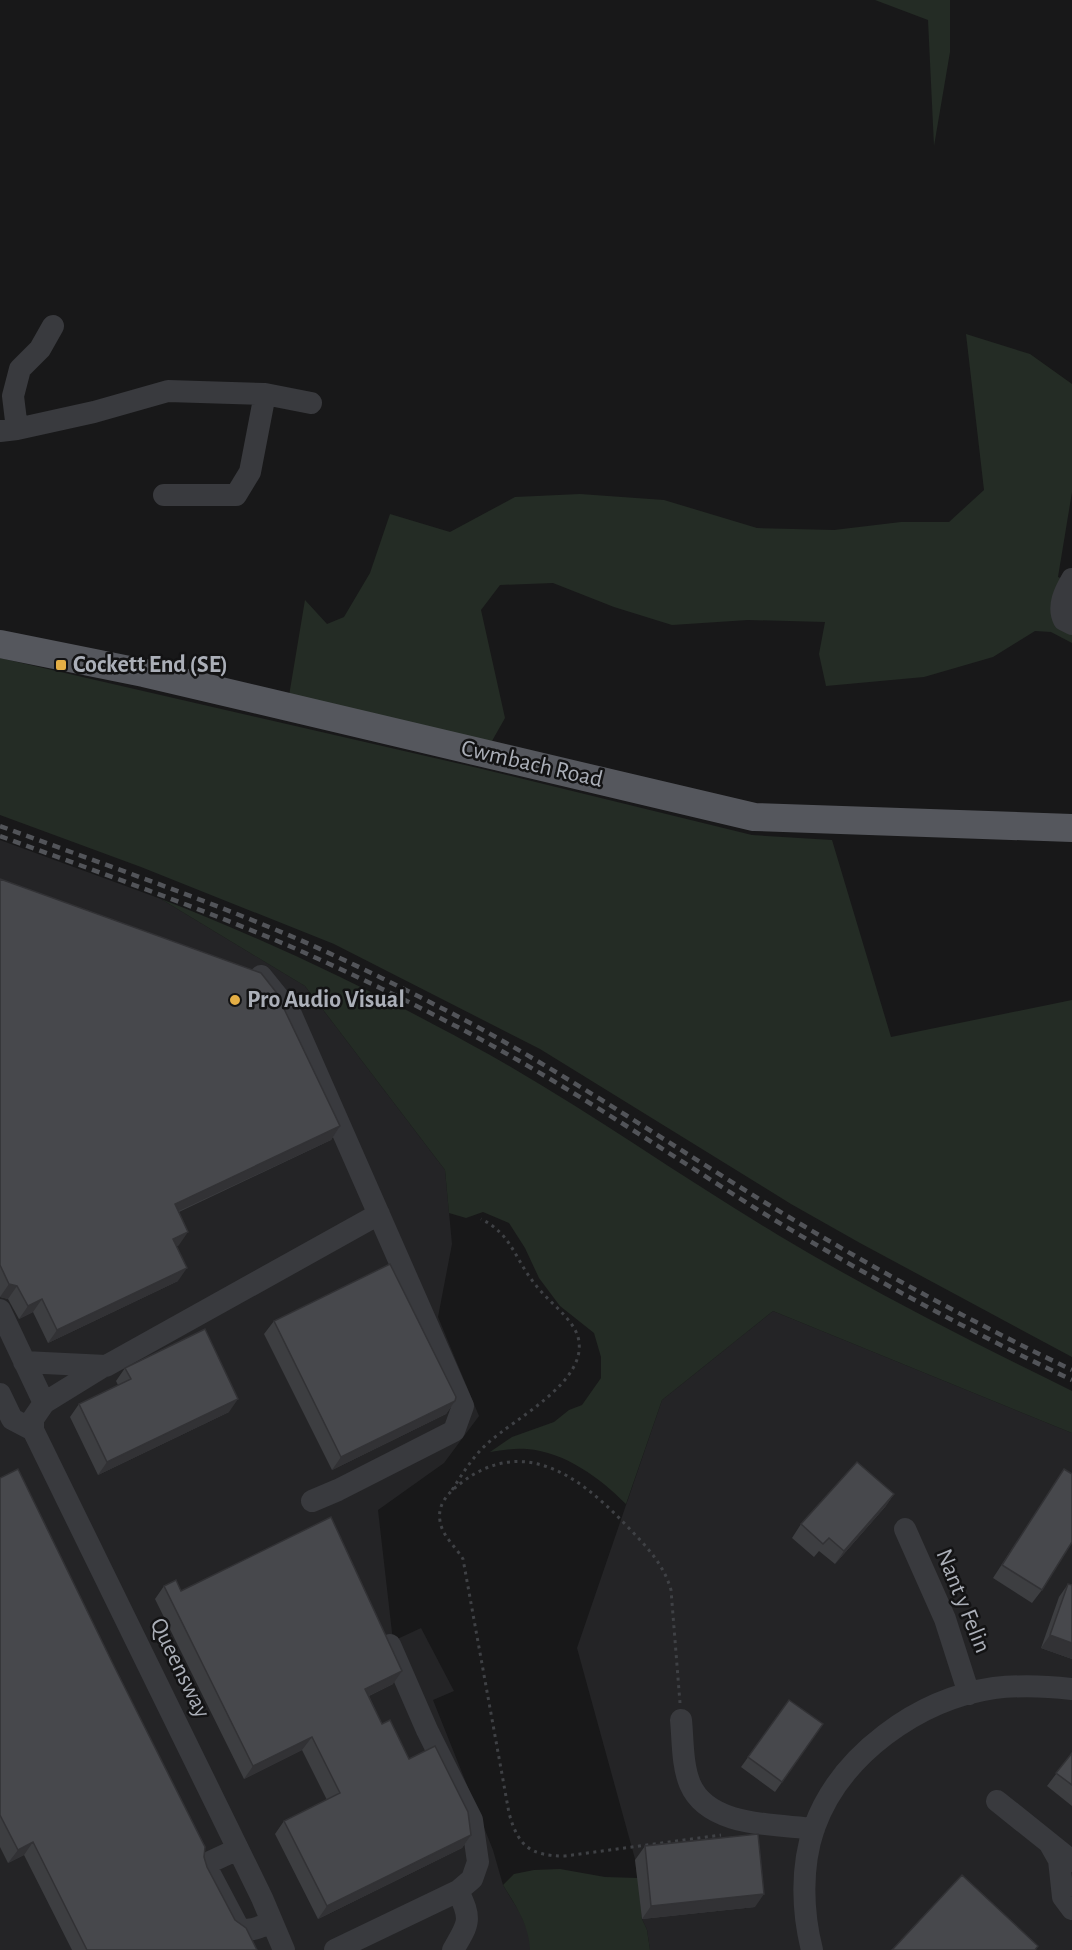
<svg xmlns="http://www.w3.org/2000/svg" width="1072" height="1950" font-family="'Alegreya Sans',sans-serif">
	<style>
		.built { fill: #242426 }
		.green { fill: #242c25 }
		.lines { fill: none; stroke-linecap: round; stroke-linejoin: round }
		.path { stroke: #3f4145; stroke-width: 3; stroke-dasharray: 3 4.5; stroke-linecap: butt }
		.minor { stroke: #393a3e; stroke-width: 22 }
		.major { stroke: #55575d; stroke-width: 28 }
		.rail { stroke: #525459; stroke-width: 4.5; stroke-dasharray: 8 6; stroke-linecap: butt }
		.wall { fill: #3d3e41 }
		.shaded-wall { fill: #323235 }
		.building { fill: #47484c; stroke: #323235; stroke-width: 1.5 }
		.poi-dot { fill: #e4ae45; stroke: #131314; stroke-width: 2 }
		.labels { text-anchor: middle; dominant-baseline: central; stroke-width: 5; stroke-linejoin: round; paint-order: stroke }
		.poi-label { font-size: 24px; font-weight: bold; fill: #abafb8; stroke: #131314; text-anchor: start }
		.street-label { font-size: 24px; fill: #abafb8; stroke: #131314 }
	</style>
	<rect width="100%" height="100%" fill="#181819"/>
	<path class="built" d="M0,840L161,899L305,986L445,1170L452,1244L438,1317L479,1416L444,1463L378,1510L393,1641L421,1628L454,1691L433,1700L493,1850L503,1885L520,1913L530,1935V1950H0Z
		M773,1311L1072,1433V1950H650L647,1930L642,1919L635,1859L577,1648L662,1400Z"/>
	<path class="green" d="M875,0H950V52L934,146L928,20Z
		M966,334L1030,354L1072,384V492L1058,577L1072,583V643L1051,632L1035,631L993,657L924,677L826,686L819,654L825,622L748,620L672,625L614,607L553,583L500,585L481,610L505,718L488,748L288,702L305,600L327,624L344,617L370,573L390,514L450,532L515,497L580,494L664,500L757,528L834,530L901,522H949L984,490Z
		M0,658L478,768L752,835L832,840L891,1037L1072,1000V1357L860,1243L791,1204L540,1049L334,944L141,867L0,815Z
		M161,899C273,942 386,997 490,1055C589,1111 681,1177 778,1235C873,1292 972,1342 1072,1391V1433L773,1311L662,1400L626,1504C600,1478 565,1452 527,1449C514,1448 502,1450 490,1452L512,1437L554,1422L569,1410L582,1405L601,1378V1357L594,1333L560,1306L539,1278L525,1248L509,1223L483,1212L466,1218L449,1213L445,1170L305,986Z
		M560,1869L605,1877L638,1878L642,1919L647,1930L650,1950H530C529,1925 516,1906 503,1885L514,1874L534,1870Z"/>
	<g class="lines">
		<path class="path" d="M452,1490C463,1473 473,1456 488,1443C515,1418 590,1381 578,1337C572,1317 547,1301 535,1284C515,1260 512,1234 481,1219
			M680,1703L671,1590C663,1562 644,1544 624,1523C579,1476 523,1435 461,1483C449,1492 437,1504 440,1521C442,1536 456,1547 463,1559L509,1813C518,1846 530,1856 565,1856L721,1835"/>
		<path class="minor" d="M17,429L13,396L20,369L40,349L53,326
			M0,431L17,429L94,412L168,391L265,394L311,403
			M164,495H236L250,472L265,394
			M1072,579C1065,591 1057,606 1064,620L1072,624
			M261,976L290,1012L463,1406L454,1431L338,1490L312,1501
			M0,1310L44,1403L33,1419V1430L262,1898L284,1950
			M24,1362L106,1366L379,1214
			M0,1394L12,1419L33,1430
			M44,1403L104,1366
			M905,1529L945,1619L969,1694
			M681,1720C683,1740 682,1765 690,1784C708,1827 774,1824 814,1829
			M997,1801L1072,1861
			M1050,1844L1059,1860L1063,1897L1072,1909
			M238,1849L210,1862L208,1867L210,1874L238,1927C248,1934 262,1926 272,1922
			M335,1950L458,1891L472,1879L478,1862L472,1820L427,1730L390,1645
			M453,1950C469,1923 472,1920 458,1891
			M812,1950C802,1911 801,1866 814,1828C840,1755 918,1699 994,1688C1020,1685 1046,1686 1072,1689"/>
		<path class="major" d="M0,644L144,673L754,817L1072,828"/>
		<path class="rail" d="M0,826C100,863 202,898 300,940C359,966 417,995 474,1025C575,1080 671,1145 769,1205C867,1265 968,1320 1072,1370
			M0,836C98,872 198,907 294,948C353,974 412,1003 469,1033C570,1087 666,1152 763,1213C863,1274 967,1330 1072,1380"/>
	</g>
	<path class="wall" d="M0,879L340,1126L331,1140L179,1212V1245L177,1246L178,1281L48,1343L33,1312L19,1319L8,1299L0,1297Z
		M274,1321L455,1401L446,1414L332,1470L264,1334Z
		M125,1368L229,1412L98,1475L70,1417L79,1404L118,1385L116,1381Z
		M1064,1469L1042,1590L1032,1603L993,1578Z
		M0,1478L204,1857L207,1867L235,1920L257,1950H72L24,1855L8,1863L0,1847Z
		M894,1494L885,1507L835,1564L819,1551L814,1557L792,1538L801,1524Z
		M1068,1584L1072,1659L1041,1648L1059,1597Z
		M164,1586L181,1591L393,1684L369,1696L382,1724L409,1759L471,1835L462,1848L318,1919L275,1834L284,1821L327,1800L302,1750L244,1779L155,1599Z
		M789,1700L823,1724L775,1792L741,1767Z
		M1072,1753V1806L1047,1786Z
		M645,1846L755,1907L642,1919L635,1860Z"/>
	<path class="shaded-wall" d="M340,1126L331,1140L166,1217L175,1204Z
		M188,1232L179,1245L164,1252L173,1239Z
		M187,1268L178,1281L48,1343L57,1330Z
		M9,1284L17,1286L8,1299L0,1297Z
		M42,1299L33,1312L19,1319L28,1306Z
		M238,1399L229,1412L98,1475L107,1462Z
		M455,1401L446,1414L332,1470L341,1457Z
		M894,1494L885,1507L835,1564L844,1551Z
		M1050,1635L1072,1643V1659L1041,1648Z
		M402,1671L393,1684L356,1702L365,1689Z
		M312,1737L302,1750L244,1779L253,1766Z
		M471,1835L462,1848L318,1919L327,1906Z
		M33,1842L24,1855L8,1863L18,1850Z
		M764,1894L755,1907L642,1919L651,1906Z"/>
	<path class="building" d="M0,879L261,973L276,992L340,1126L175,1204L188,1232L173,1239L187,1268L57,1330L42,1299L28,1306L17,1286L9,1284L0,1265Z
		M390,1264L456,1397L455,1401L341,1457L274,1321Z
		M205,1329L238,1399L107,1462L79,1404L131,1379L125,1368Z
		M857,1462L894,1494L844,1551L829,1538L823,1544L801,1524Z
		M18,1469L114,1666L205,1847L204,1857L207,1867L235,1920L246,1928L257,1950H87L33,1842L18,1850L0,1815V1478Z
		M1064,1469L1072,1474V1542L1042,1590L1002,1565Z
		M331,1517L402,1671L365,1689L382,1724L390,1720L409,1759L435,1746L468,1812L471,1835L327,1906L284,1821L340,1793L312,1737L253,1766L164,1586L176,1580L181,1591Z
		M1068,1584L1072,1585V1643L1050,1635Z
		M789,1700L823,1724L782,1782L748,1757Z
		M1072,1753V1785L1056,1773Z
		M758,1834L764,1894L651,1906L645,1846Z
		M962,1875L1038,1946L1035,1950H892Z"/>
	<g class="poi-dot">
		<rect x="55" y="659" width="12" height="12" rx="3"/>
		<circle cx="235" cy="1000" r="6"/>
	</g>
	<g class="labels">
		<g class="poi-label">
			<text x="73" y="665">Cockett End (SE)</text>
			<text x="247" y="1000">Pro Audio Visual</text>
		</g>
		<g class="street-label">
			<text transform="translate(532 764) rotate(13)">Cwmbach Road</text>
			<text transform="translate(963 1601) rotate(68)">Nant y Felin</text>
			<text transform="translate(180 1668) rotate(64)">Queensway</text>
		</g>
	</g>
</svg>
